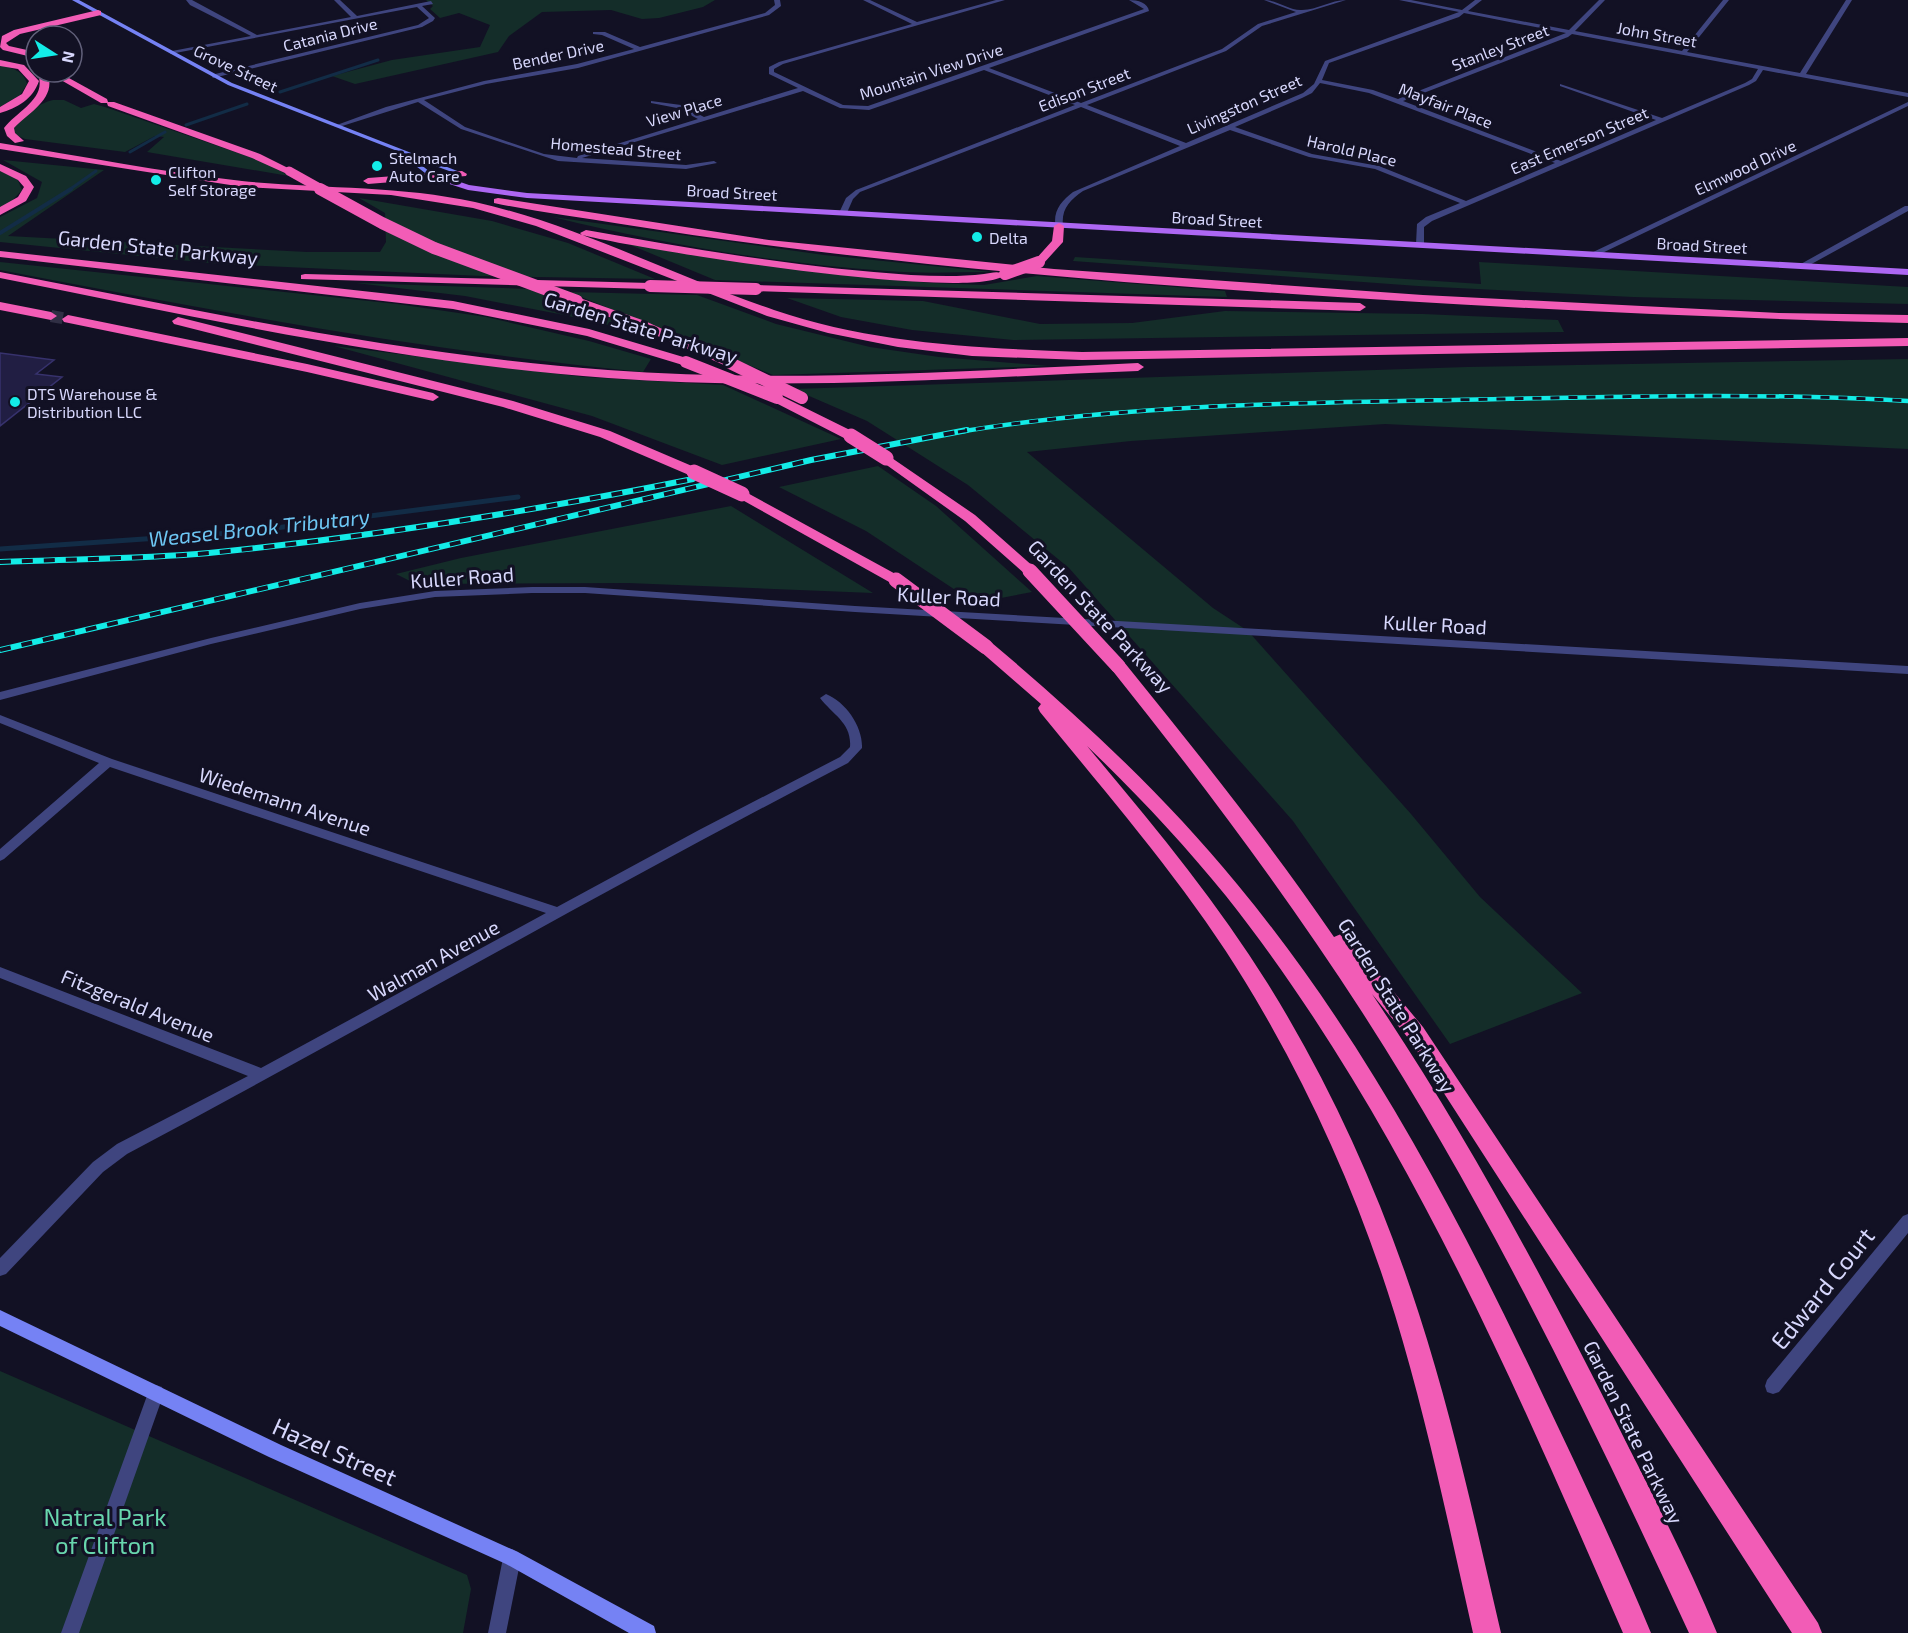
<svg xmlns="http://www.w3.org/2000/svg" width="1908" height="1633" font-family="'Exo 2',sans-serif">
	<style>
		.green { fill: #142d29 }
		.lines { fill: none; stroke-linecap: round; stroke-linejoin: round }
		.stream-far2 { stroke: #122c46; stroke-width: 3 }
		.stream-far1 { stroke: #122c46; stroke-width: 4 }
		.stream { stroke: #122c46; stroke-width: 5 }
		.building { fill: #211e43; stroke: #37326d; stroke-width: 1.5 }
		.highway-tunnel { stroke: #302f44; stroke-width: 12; stroke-dasharray: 12 6; stroke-linecap: butt }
		.street { fill: #3f457f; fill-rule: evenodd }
		.secondary { fill: #7582f4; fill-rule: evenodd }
		.primary { fill: #ad67f3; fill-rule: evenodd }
		.highway { fill: #f25cb6; fill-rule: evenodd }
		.rail-far1-casing { stroke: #13ece7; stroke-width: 4.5 }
		.rail-casing { stroke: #13ece7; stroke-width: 6 }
		.rail-far1 { stroke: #121124; stroke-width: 3; stroke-dasharray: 9; stroke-linecap: butt }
		.rail { stroke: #121124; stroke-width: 4; stroke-dasharray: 11; stroke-linecap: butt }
		.highway-bridge-far2 { stroke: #f25cb6; stroke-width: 9 }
		.highway-bridge-far1 { stroke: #f25cb6; stroke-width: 12 }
		.highway-bridge { stroke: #f25cb6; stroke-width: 15 }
		.poi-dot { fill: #13ece7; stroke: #121124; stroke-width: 2 }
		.labels { text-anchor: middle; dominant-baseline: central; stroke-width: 6; stroke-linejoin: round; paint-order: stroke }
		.far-street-label { font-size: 16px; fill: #d7d7fc; stroke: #121124 }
		.far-poi-label { font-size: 16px; fill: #d7d7fc; stroke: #121124; text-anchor: start }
		.street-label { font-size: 20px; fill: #d7d7fc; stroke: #121124 }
		.water-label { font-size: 21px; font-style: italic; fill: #6dc6f3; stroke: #121124 }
		.near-street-label { font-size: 24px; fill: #d7d7fc; stroke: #121124 }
		.near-park-label { font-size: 24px; fill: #68d6ad; stroke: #121124 }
	</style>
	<rect width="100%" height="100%" fill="#121124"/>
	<path class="green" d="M426,0H715L703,7L659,18L642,19L611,10L542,12L509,36L498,52L355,84L332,76L392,60L480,47L490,25L459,13L440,18L430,9L433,6Z
		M0,65C12,68 24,71 27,84L20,95L0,107Z
		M53,100H64L81,108L94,104L105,107L267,163L289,176L147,152L164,137L155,136L125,152L25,139L14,134L13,129C21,116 39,103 53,100Z
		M3,160L104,170L8,236L307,252H380L386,242L385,213L359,198L492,221L568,243L655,279L482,276L219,264L0,242V217L37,198L42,182Z
		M0,171L17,178L22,190L9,204L0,208Z
		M553,217L824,255L992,272C957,272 922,274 887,271C774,263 662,244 553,217Z
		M628,244L823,273L931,283L984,285L1037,276L1225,291L1227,297L715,280Z
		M1075,257L1481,284L1479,262L1908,287V304L1633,297L1418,286L1073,261Z
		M0,262L397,304L486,317L589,341L651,359L643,372C427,351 213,311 0,270Z
		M356,283L530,289L646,331L643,333L564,315L465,296Z
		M569,292L697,295L776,324L870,347L939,357L1048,366L773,375Z
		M787,298L923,301L1040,324L1132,323L1225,311L1423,314L1558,320L1564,332L1013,340L912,330L841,317Z
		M334,346L583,377L723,385L841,439L722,465L592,416Z
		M1908,359V449L1385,424L1131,441L1027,452L1213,608L1248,631L1411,814L1480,897L1582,993L1450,1044L1293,821L1069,568L968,485L867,421L793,389L1467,367Z
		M878,466L936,506L1032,592L975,603L866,531L779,487Z
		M731,506L873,593L628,583L416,584L396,574L461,558Z
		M0,1371L467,1575L471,1589L463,1633H0Z"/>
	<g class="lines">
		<path class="stream-far2" d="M280,92L378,60
			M186,125L247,104
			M130,152L165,132
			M69,190L96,171"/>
		<path class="stream-far1" d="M0,233L71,189"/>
		<path class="stream" d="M0,549L245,532L518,497"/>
	</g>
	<path class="building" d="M0,353L54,360L36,374L62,377L0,426Z"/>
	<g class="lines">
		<path class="highway-tunnel" d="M51,316L68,319"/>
		<path class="street" d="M186,0H192L257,35L351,17L334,0H340L357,16L431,1L433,4L422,6L435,18L433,21L422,27L213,78L211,75L418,25L429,18L417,7L170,54L172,51L251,36L190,5Z
			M774,0H780L781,6L769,15L578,68L486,84L424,100L465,127L544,154L577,158L578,156L698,119L677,108L651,103V101L681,105L704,117L798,88L769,74V67L779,62L912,24L863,0H870L917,22L996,0H1005L783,64L774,69V72L843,105L868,106L1144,9L1129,0C1138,0 1148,3 1149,11L989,68L1081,103L1222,49L1258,24L1296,12L1264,0C1278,0 1290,11 1302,10C1317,10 1331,0 1346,0L1262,26L1226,51L1087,105L1186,143L1303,93L1314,84L1325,61L1459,12L1399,0H1411L1462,10L1475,0H1482L1468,11L1569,30L1599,0H1605L1575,31L1682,51L1723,0H1729L1687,52L1800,73L1846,0H1852L1806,74L1908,93V97L1763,70L1756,81L1749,85L1432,221L1424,227V244L1420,246L1416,244L1417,224L1426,217L1460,203L1375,169L1309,157L1230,130L1083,191C1070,200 1061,209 1063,226L1056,228C1052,212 1061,201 1073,192L1180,146L1081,107L860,192L853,199L846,215H840L839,213L846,198L856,190L1075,105L984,70L869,110L840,108L803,91L582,158L686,165L714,161L717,163L686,169L558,161L461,129L418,102L339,127L334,126L386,107L484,81L577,64L634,49L602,35L593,34V32H605L640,47L765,13L775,5ZM1464,13L1566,33L1398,99L1373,90L1322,80L1329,63L1459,17ZM1572,34L1758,69L1752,79L1745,83L1662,118L1560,84V86L1656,120L1561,161L1403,101L1568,37ZM1320,83L1369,93L1555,163L1466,201L1379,166L1312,154L1235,127L1302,98L1312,93Z
			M1908,102V106L1596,256L1589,254Z
			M1905,206H1908V211L1806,267L1799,265Z
			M532,587H585L855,606L1908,666V674L855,612L585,593H532L435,597L360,609L211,644L0,700V692L211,638L360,603L435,591Z
			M826,694C846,702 863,727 862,748L848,763C605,889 369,1025 127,1154L103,1172L6,1274L0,1276V1258L93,1162L117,1144L248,1076L0,978V967L261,1068L546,913L110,767L4,859L0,861V849L99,763L0,723V715L112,759L557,907L699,830L840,757L850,747C852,723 833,715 820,698Z
			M1908,1214V1233L1779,1392L1773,1394L1767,1392L1765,1386L1767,1380L1903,1216Z
			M156,1385L162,1387L164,1393L79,1633H61L148,1393L150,1387Z
			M512,1549L518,1552L521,1558L506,1633H488L503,1558L506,1552Z"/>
		<path class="secondary" d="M72,0H79L232,83L465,174L460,175L411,157L434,175L429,176L404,157L405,154L228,85Z
			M0,1310L281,1445L518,1552L654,1626L656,1633H629L506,1564L269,1457L0,1326Z"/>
		<path class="primary" d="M431,172L469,185L527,193L1908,269V275L527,198L468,190L428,177L427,175Z"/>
		<path class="highway" d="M98,10L101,11V15L20,34L6,43L9,46L36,52V58L3,50L0,47L2,36L14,30Z
			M0,60L24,65L39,81C33,99 17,108 0,113V107L22,94L29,81L18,69L0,66Z
			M37,72H58L107,99L108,102H114L260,154L294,171L285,173L252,158L108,106L107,103H101L47,72C58,98 29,112 14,128L15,133L24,141L15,143L7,136L4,128C18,110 49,98 37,72Z
			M0,143C81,156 161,172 242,181C320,189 398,185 475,202C578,225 674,276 774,310C873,344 978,348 1082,352L1908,338V346L1082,360L972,356L898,347L828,333L767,316L536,226L473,208L391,195L243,187L0,149Z
			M0,164L26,176L34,187L26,201L0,215V207L18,197L24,187L18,180L0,171Z
			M462,171L467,174L466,176L368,184L363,181L368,178Z
			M498,198L769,240L1054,269L1423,295L1779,313L1908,315V323C1647,316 1385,302 1124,282C956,268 788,251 621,224C579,217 536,212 494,203V199Z
			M1059,223L1064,226L1063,242L1043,264H1035V260L1052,241L1054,226Z
			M586,230C693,249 802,268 911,275C935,276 960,277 984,274C991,273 999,270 1005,275C972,303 637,249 582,235L580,233Z
			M0,251L453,301L589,329L690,359L692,362L686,366L587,336L453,309L0,257Z
			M0,272C201,311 403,355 608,370C785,383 962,371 1138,363L1144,367L1138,371C962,378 785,391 608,378C403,363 201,318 0,278Z
			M305,274L650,283L656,286L650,289L301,279V275Z
			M756,285L1360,303L1366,307L1360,311L752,291V287Z
			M577,297L645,321L734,362L728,366L724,365L637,327L573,304V298Z
			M0,302L51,312L57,316L51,320L0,310Z
			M68,315L307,364L433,393L439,397L433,401L307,372L64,322L62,319Z
			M178,317L513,401L610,431L699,469L701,472L694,476L689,475L600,437L503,407L174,324L172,321Z
			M777,394L856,433L858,436L851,440L846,439L772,401L771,398L772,395Z
			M886,454L975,515L1035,568L1038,571L1035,574H1025L965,521L881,461L879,458Z
			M742,490L901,577L904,580L896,585L891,583L737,497L735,494L737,491Z
			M986,642L992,643C1080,717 1164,795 1237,884C1363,1036 1457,1213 1541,1391C1579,1471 1617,1551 1651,1633H1623C1512,1378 1400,1116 1226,896C1183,843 1136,793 1087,746C1151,822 1215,899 1268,984C1332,1087 1382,1199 1419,1314C1453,1419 1476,1526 1501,1633H1473C1449,1527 1427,1420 1395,1315C1361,1204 1314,1098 1255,998C1195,895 1115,804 1040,712L1038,708L1041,704L980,651L978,647L980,643Z
			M1118,661L1124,662C1197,752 1269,842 1334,937L1341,934L1348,937L1423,1027L1818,1623L1822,1633H1792L1409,1039L1372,994C1463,1129 1542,1275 1615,1420C1650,1490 1687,1560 1717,1633H1689C1591,1421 1489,1209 1362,1012C1285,893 1201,781 1112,670L1110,666L1112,662Z"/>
		<defs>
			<path id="rail-far1" d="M958,432C1122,405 1287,403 1454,400C1605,397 1757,392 1908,401"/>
			<path id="rail" d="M0,562C69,559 140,559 209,553C371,537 533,511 693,479
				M0,650L811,460L967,430"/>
		</defs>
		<use href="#rail-far1" class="rail-far1-casing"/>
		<use href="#rail" class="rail-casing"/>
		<use href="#rail-far1" class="rail-far1"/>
		<use href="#rail" class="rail"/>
		<path class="highway-bridge-far2" d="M289,171L323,190"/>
		<path class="highway-bridge-far1" d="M320,189L382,223L434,248L577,301
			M1005,274L1039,262
			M650,286L756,289
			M686,362L777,398
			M728,362L802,398"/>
		<path class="highway-bridge" d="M851,436L886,458
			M694,472L742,494
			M1030,571L1118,666
			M896,580L986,647"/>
	</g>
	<g class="poi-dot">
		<circle cx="377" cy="166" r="6"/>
		<circle cx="156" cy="180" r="6"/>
		<circle cx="977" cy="237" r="6"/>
		<circle cx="15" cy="402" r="6"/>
	</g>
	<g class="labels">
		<g class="far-street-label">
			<text transform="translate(330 34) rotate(-14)">Catania Drive</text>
			<text transform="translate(1657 34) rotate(10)">John Street</text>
			<text transform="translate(1500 47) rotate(-21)">Stanley Street</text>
			<text transform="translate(558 54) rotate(-12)">Bender Drive</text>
			<text transform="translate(236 68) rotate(25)">Grove Street</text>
			<text transform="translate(931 71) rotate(-18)">Mountain View Drive</text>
			<text transform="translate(1084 89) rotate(-21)">Edison Street</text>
			<text transform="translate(1244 104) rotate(-24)">Livingston Street</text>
			<text transform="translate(1446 105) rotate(21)">Mayfair Place</text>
			<text transform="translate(684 110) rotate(-17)">View Place</text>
			<text transform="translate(1579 140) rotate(-23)">East Emerson Street</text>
			<text transform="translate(616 148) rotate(5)">Homestead Street</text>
			<text transform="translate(1352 150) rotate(13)">Harold Place</text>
			<text transform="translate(1745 167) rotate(-25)">Elmwood Drive</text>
			<text transform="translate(732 192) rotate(3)">Broad Street</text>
			<text transform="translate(1217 219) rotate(3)">Broad Street</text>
			<text transform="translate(1702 245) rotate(3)">Broad Street</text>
		</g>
		<g class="far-poi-label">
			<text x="389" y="157">Stelmach<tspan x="389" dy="18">Auto Care</tspan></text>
			<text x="168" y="171">Clifton<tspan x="168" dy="18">Self Storage</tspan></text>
			<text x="989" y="237">Delta</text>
			<text x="27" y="393">DTS Warehouse &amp;<tspan x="27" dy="18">Distribution LLC</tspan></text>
		</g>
		<g class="street-label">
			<text transform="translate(158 247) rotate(6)">Garden State Parkway</text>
			<text transform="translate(641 327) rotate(17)">Garden State Parkway</text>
			<text transform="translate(462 577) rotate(-4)">Kuller Road</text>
			<text transform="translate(949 596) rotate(3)">Kuller Road</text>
			<text transform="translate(1101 616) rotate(47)">Garden State Parkway</text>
			<text transform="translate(1435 624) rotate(3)">Kuller Road</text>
			<text transform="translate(285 801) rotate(18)">Wiedemann Avenue</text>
			<text transform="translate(433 960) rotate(-29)">Walman Avenue</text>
			<text transform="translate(138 1005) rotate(22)">Fitzgerald Avenue</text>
			<text transform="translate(1397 1005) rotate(58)">Garden State Parkway</text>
			<text transform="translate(1634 1432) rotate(64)">Garden State Parkway</text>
		</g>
		<g class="water-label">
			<text transform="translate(259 527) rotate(-6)">Weasel Brook Tributary</text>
		</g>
		<g class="near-street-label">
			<text transform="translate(1822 1288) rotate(-51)">Edward Court</text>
			<text transform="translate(335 1451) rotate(24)">Hazel Street</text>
		</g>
		<g class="near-park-label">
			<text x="105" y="1516">Natral Park<tspan x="105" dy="28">of Clifton</tspan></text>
		</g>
	</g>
	<g transform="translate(54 54) rotate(102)"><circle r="28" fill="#121124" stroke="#61607a" stroke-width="1.5"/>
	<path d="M0-4.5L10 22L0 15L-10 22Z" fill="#13ece7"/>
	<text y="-9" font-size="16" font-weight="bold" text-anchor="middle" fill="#d7d7fc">N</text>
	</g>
</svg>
